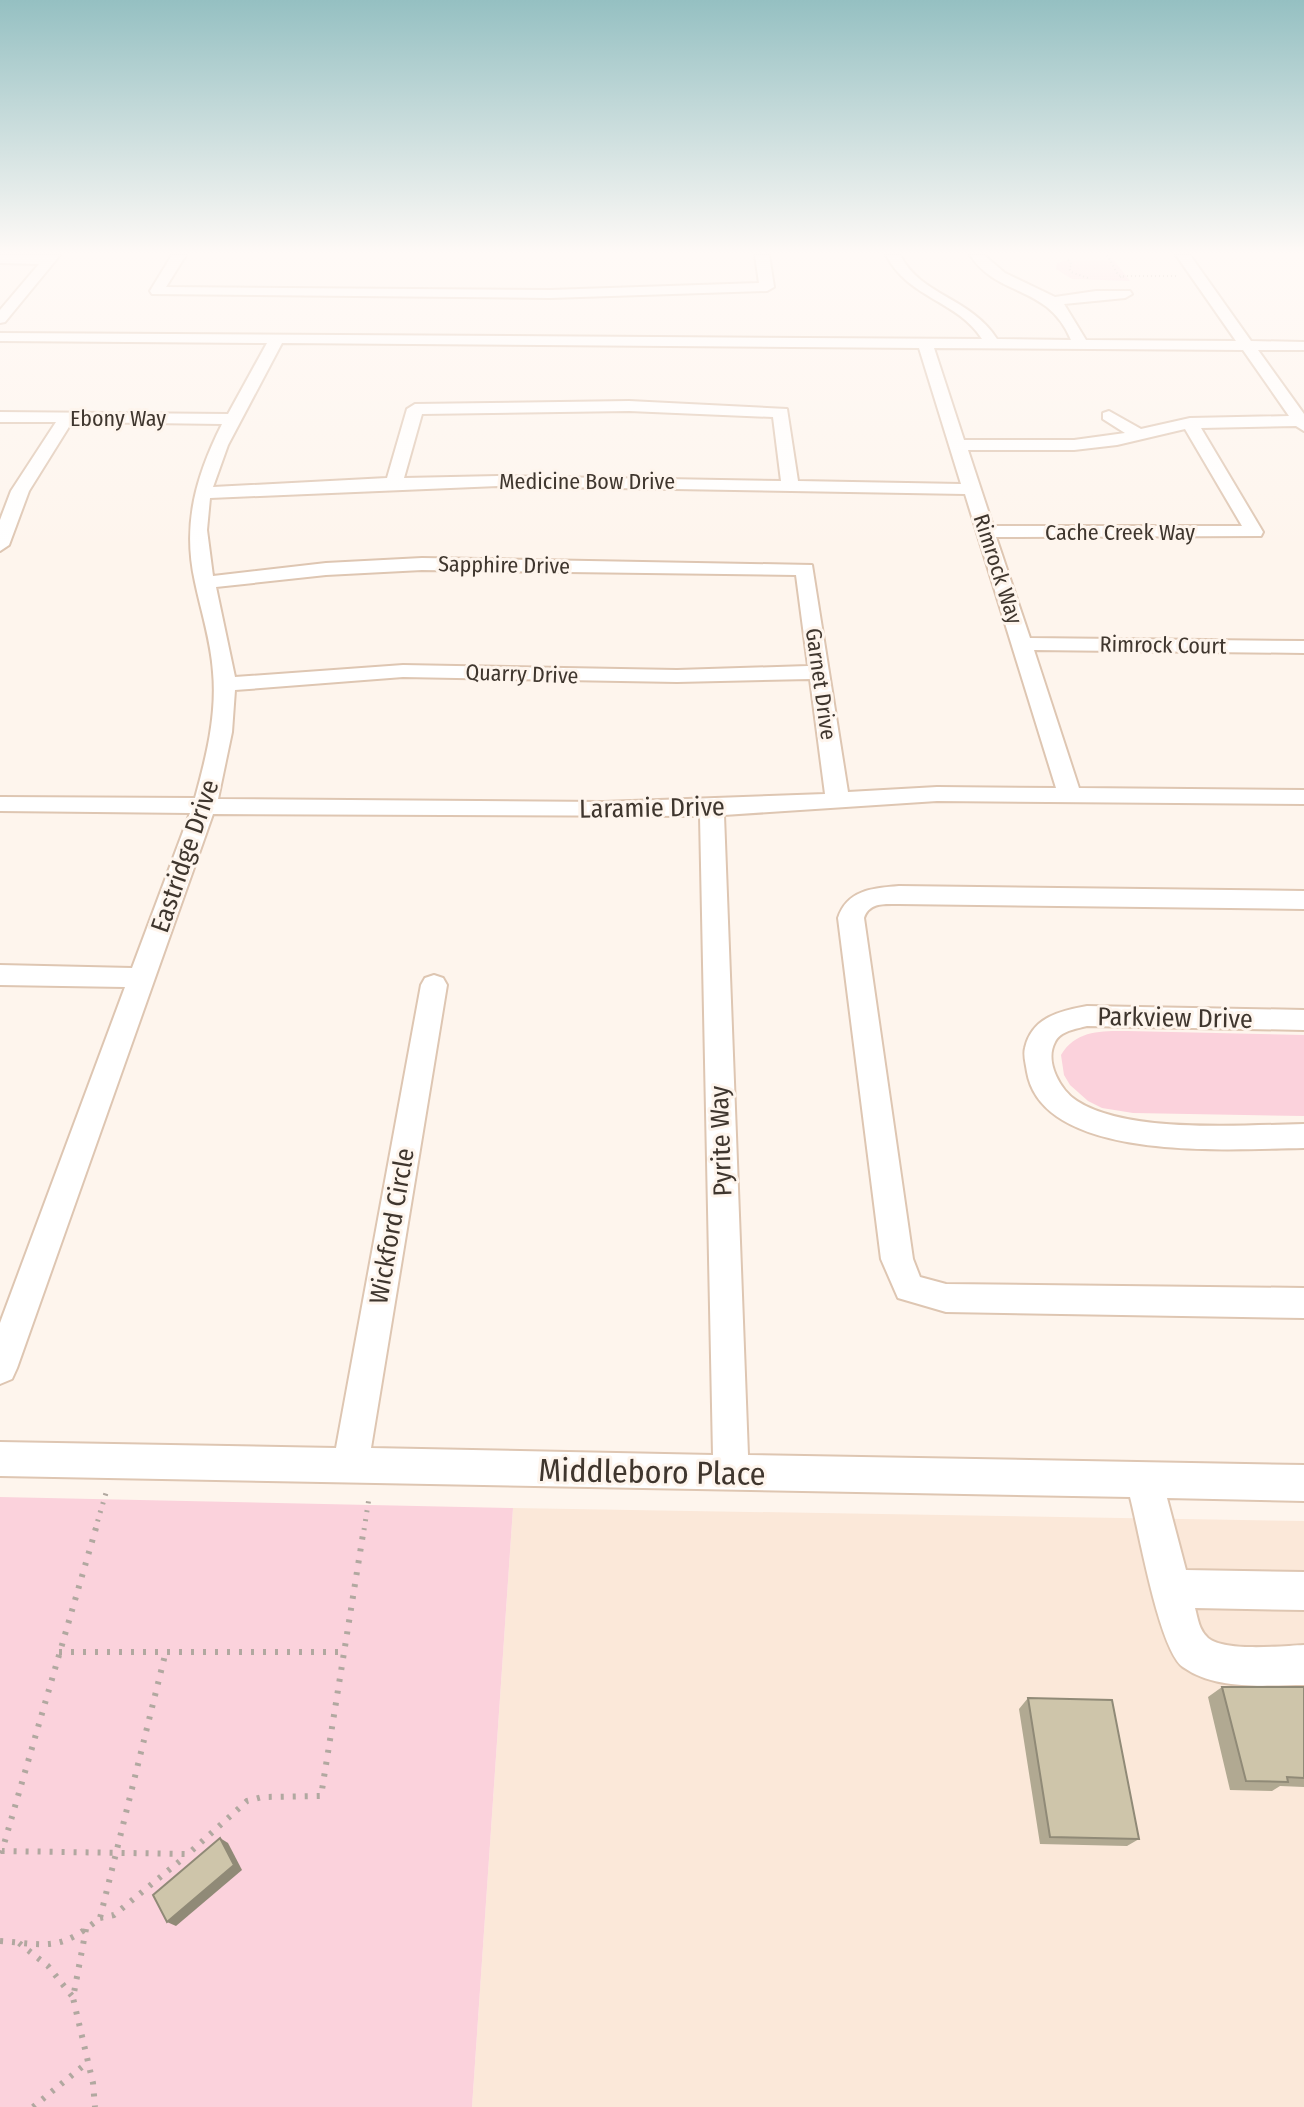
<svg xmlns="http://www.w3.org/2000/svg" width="1304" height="2107" font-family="'Fira Sans Condensed',sans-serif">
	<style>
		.built { fill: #fbe8d9 }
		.green { fill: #fbd2dc }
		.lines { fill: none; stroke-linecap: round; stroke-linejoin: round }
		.minor-casing { stroke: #dec6b2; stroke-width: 4 }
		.path-far2 { stroke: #b1a8a0; stroke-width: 2; stroke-dasharray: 1 3; stroke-linecap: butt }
		.path-far1 { stroke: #b1a8a0; stroke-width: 5; stroke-dasharray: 2 7; stroke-linecap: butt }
		.path { stroke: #b1a8a0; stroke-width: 6; stroke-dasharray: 3 9; stroke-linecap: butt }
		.minor { fill: #fff; fill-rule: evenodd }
		.wall { fill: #b1a992 }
		.shaded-wall { fill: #908a77 }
		.building { fill: #cec5aa; stroke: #908a77; stroke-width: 2 }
		.labels { text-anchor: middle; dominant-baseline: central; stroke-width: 6; stroke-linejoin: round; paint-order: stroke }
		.far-street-label { font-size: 22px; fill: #3f362e; stroke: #fef5ed }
		.street-label { font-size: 26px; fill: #3f362e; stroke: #fef5ed }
		.near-street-label { font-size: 32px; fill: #3f362e; stroke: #fef5ed }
	</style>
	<rect width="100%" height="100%" fill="#fef5ed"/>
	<path class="built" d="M513,1508L1304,1521V2107H472Z"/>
	<path class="green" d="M1068,260H1114L1130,281L1072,279L1056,269L1057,263Z
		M1127,1031L1304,1035V1116L1133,1113L1102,1108L1088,1101L1070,1085L1064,1075L1061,1055C1076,1030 1101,1031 1127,1031Z
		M0,1497L513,1508L472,2107H0Z"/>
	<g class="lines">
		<defs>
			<path id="minor" d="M0,255H60L5,322L0,323V310L39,264L0,263Z
				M172,255H186L166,287L550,290L759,283L755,255H769L774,287L767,291L550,298L152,294L150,291Z
				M886,255H900C921,296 970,297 997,339L1071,340C1048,284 998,298 970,255H984L1005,273L1055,297L1096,291H1130L1132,294L1125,298L1064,304L1086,340L1236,341L1176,255H1190L1251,341L1304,342V350H1258L1304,414V431L1296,426L1201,428L1263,532L1261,536L996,537L1030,638L1304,641V653L1034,650L1079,788L1304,790V804L937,801L724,815L748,1455L1304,1465V1501L1167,1498L1186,1570L1304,1572V1610L1195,1608C1198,1619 1199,1630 1208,1638C1225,1652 1282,1646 1304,1645V1685C1265,1685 1217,1691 1183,1667C1159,1650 1139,1531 1130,1497L0,1476V1442L336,1448L421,985L425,978L434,975L443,978L447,985L371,1448L713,1455L700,816L213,814L17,1368L12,1379L0,1384V1323L125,987L0,985V965L132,968L190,813L0,811V797L195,798C206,758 217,715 213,672C211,641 201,611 195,582C182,524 196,476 222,424L72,422L29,491L9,545L0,551V520L11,491L56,422H0V412L228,414L267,343L0,341V333L982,339C957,300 909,299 886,255ZM282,343L919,348L961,484L798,481L787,409L629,401L415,404L407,409L387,478L213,487L228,445ZM934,348L1243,350L1289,416L1190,418L1141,429L1109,411L1103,413V419L1125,433L1074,440H964ZM629,411L773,417L781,481L498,476L404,478L422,414ZM1185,429L1242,526H993L968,450H1074L1117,445ZM498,486L965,494L1056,788L937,787L848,792L812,565L422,558L326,563L213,576L207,530L210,498ZM422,570L796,575L808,666L677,670L403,665L235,677L216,587L326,575ZM403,677L677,682L810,679L825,794L603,802L218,799L232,732L235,690Z
				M899,886L1304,891V909L899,904C885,904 869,902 864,918L913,1259L920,1277L946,1284L1304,1288V1318L946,1312L898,1298L881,1259L838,918C847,890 873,888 899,886Z
				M1087,1006L1304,1010V1030L1087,1026C1076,1029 1060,1031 1055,1042C1044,1062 1061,1091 1077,1101C1128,1134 1244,1125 1304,1124V1148C1235,1149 1043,1164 1027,1072C1026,1064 1023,1056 1025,1048C1032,1017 1060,1011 1087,1006Z"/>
		</defs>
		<use href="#minor" class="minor-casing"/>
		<path class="path-far2" d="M1107,255L1118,275L1124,277H1120
			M1068,260L1072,265L1069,268L1071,272L1088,278
			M1123,276H1177"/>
		<path class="path-far1" d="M95,1530L106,1493
			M364,1530L369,1498"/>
		<path class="path" d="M96,1528L2,1851L188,1854L247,1801L262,1797L321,1796L364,1528
			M59,1652H345
			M100,1918L114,1915L186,1856
			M86,1929L73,1998L93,2083L95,2107
			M0,1941C50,1945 60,1951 100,1918L166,1651
			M19,1943L48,1966L72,1996
			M33,2107L88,2062"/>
		<use href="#minor" class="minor"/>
	</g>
	<path class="wall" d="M1222,1687H1304V1787L1280,1786L1272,1791L1230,1790L1208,1697Z
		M1028,1698L1139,1839L1127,1846L1040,1844L1019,1709Z"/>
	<path class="shaded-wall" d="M220,1838L228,1843L242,1870L176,1926L167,1922Z"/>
	<path class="building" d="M1222,1687H1304V1778L1287,1777L1288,1782L1246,1781Z
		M1028,1698L1112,1700L1139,1839L1050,1837Z
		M220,1838L234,1865L167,1922L153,1895Z"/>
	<linearGradient id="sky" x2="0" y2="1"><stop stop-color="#95c0c2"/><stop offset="0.46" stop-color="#fffaf7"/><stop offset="1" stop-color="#fffaf7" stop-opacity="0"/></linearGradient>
	<rect width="1304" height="550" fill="url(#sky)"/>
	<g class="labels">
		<g class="far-street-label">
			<text x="118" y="418">Ebony Way</text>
			<text x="587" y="481">Medicine Bow Drive</text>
			<text x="1120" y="532">Cache Creek Way</text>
			<text transform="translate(504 565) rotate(1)">Sapphire Drive</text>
			<text transform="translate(998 569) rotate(72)">Rimrock Way</text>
			<text transform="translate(1163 645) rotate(1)">Rimrock Court</text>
			<text transform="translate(522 674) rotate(2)">Quarry Drive</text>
			<text transform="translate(821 684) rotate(82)">Garnet Drive</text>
		</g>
		<g class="street-label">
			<text transform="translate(652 808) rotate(-1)">Laramie Drive</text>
			<text transform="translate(185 856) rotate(-71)">Eastridge Drive</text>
			<text transform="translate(1175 1018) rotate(1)">Parkview Drive</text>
			<text transform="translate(721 1141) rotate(-92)">Pyrite Way</text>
			<text transform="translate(392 1226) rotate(-80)">Wickford Circle</text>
		</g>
		<g class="near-street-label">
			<text transform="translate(652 1472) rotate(1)">Middleboro Place</text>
		</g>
	</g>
</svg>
